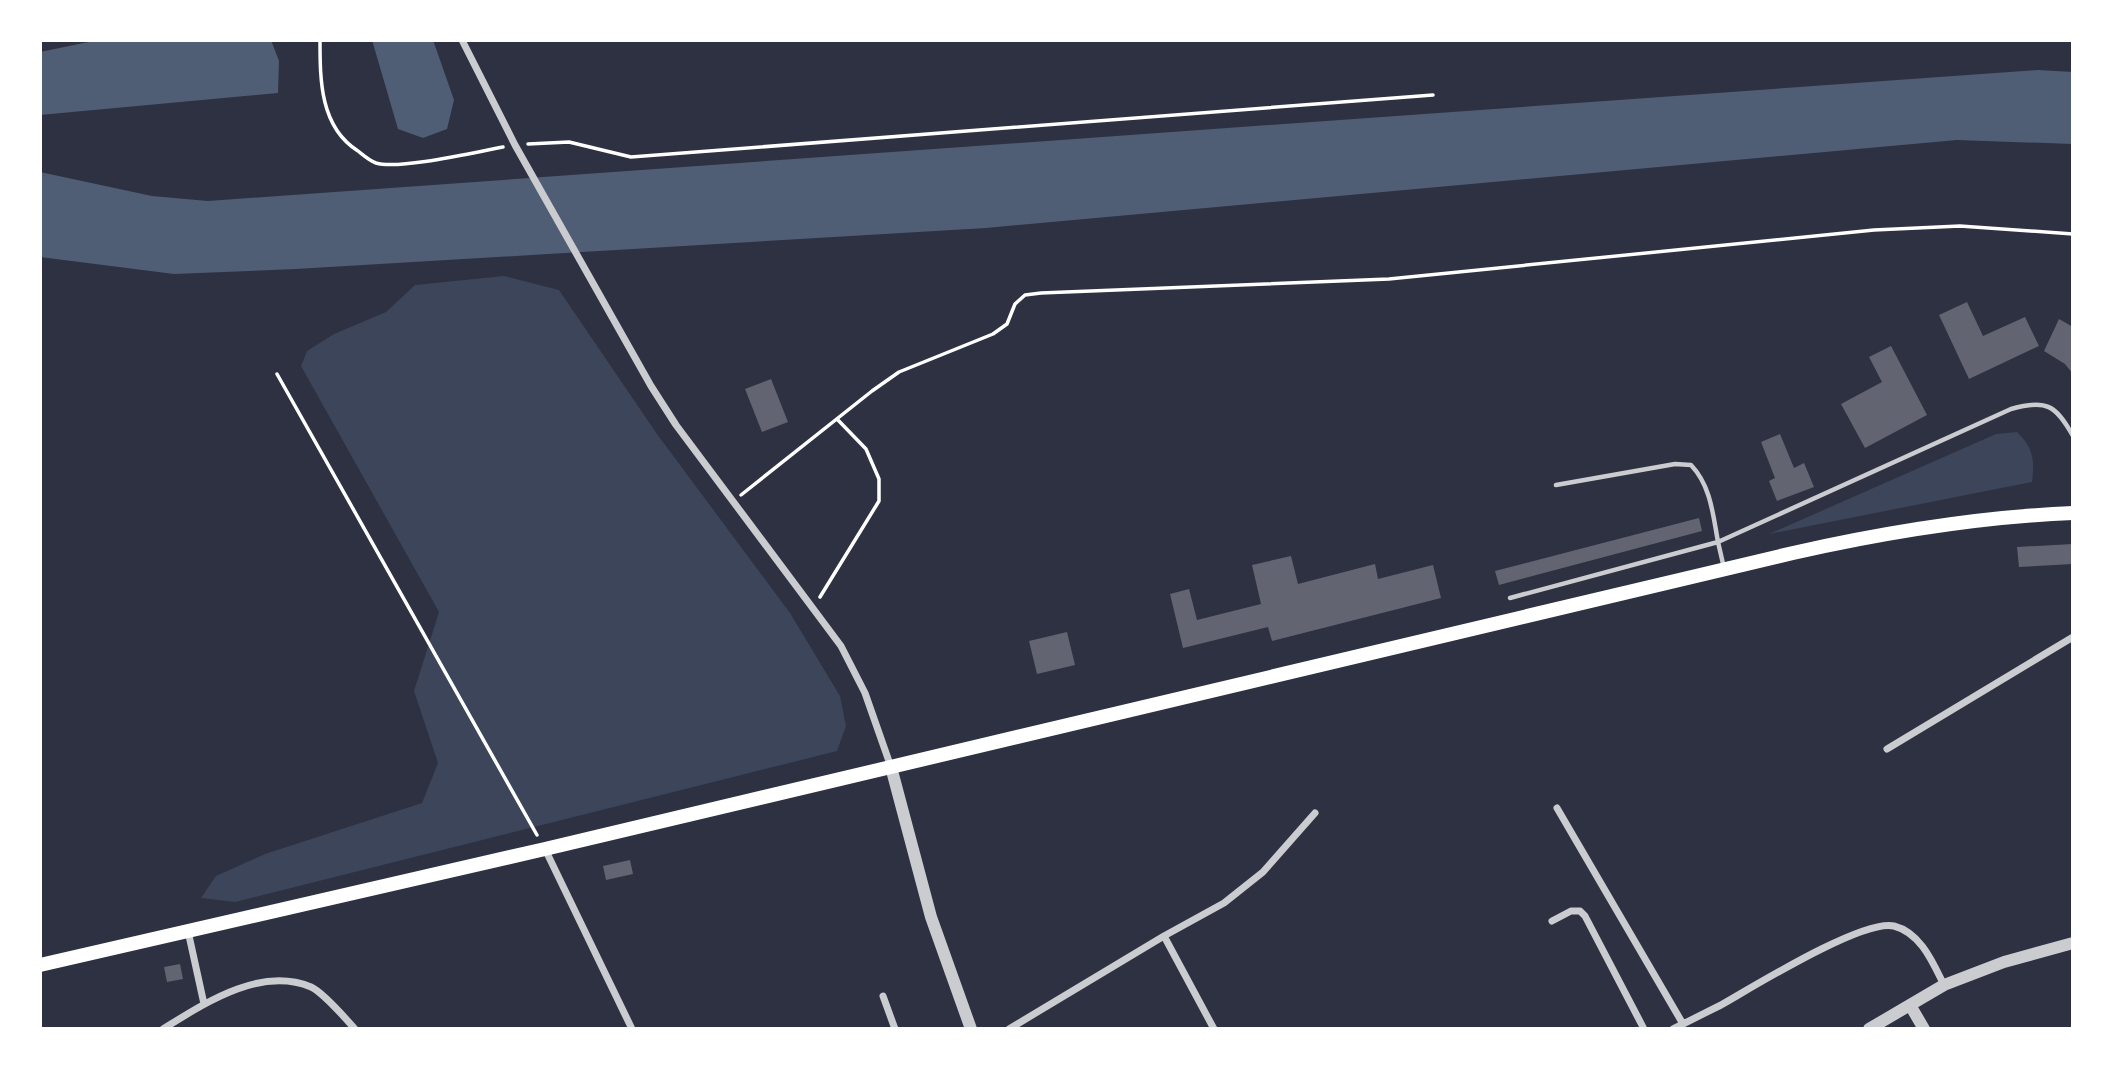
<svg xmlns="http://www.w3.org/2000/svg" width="2113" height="1069" font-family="'Sofia Sans Condensed',sans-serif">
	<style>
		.green { fill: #3c4559 }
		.water { fill: #4f5d75 }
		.building { fill: #626471 }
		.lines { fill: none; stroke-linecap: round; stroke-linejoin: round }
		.path { stroke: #fff; stroke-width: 3.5 }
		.service { stroke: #caccd0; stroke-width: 4.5 }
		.minor { stroke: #caccd0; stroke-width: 7 }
		.tertiary { stroke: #caccd0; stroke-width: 12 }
		.primary { stroke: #fff; stroke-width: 14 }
	</style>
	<rect width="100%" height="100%" fill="#2d3142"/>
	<path class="green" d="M504,276L559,290L657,434L790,613L840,696L846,726L837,751L235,902L201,898L216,876L265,854L422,803L438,763L414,691L439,612L301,366L307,351L334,334L386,312L415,285Z
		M2017,432C2033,447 2035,460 2032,482L1769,534L1996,434Z"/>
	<path class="water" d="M98,40H271L279,61L278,93L40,115V52Z
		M372,40H433L454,100L447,129L423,138L398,129Z
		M2038,70L2073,72V144L1957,140L986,228L296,269L174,274L40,257V172L152,196L208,201Z"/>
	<path class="building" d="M1967,302L1983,336L2025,317L2039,346L1969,379L1939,315Z
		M2059,319L2073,327V374L2065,364L2044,351Z
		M1891,346L1927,415L1865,448L1841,404L1882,382L1869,357Z
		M771,379L788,422L762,432L745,389Z
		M1780,434L1794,468L1804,463L1814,487L1777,501L1769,481L1775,478L1761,442Z
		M1699,518L1702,531L1499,585L1495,571Z
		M2073,544V564L2019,567L2017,547Z
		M1291,556L1298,584L1375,564L1378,579L1433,565L1441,598L1272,641L1268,627L1183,648L1170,594L1189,589L1197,620L1261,604L1252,565Z
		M1067,632L1075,665L1037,674L1029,641Z
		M630,860L633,874L606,880L603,866Z
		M180,964L183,979L167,982L164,967Z"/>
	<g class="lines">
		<path class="path" d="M320,40C320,80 320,127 358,151C363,155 370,161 376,163C399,170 476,152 503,147
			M528,144L569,142L631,157L1433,95
			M277,374L537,835
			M741,495L872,391L899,372L993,334L1007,324L1015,304L1025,295L1041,293L1389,279L1874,230L1960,226L2073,234
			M820,597L879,501V479L866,449L837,419"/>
		<path class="service" d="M1724,568L1718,542L2011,409C2046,399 2056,405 2073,436
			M1510,598L1718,542C1713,515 1711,486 1691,465L1675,464L1556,485"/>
		<path class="minor" d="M462,40L515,145L651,386L676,425L841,646L865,693L891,767
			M1887,749L2073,637
			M1557,808L1683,1024
			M545,849L632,1029
			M1552,921L1571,911H1580L1585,916L1644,1029
			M188,931L204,1004
			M1164,936L1214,1029
			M883,996L895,1029
			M163,1029C205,1003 260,966 311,987C324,993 345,1018 355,1029
			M1009,1029L1164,936L1224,903L1263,872L1315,813
			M1673,1029C1689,1021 1705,1013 1721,1005C1753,987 1862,919 1894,926C1921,933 1933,963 1944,985"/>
		<path class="tertiary" d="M891,767L931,917L971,1029
			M1910,1005L1924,1029
			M1869,1029L1944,985L2004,962L2073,943"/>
		<path class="primary" d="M40,965L545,849L1793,553C1886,532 1978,517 2073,513"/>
	</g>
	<rect width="2113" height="1069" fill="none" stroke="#ffffff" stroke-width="84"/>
</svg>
